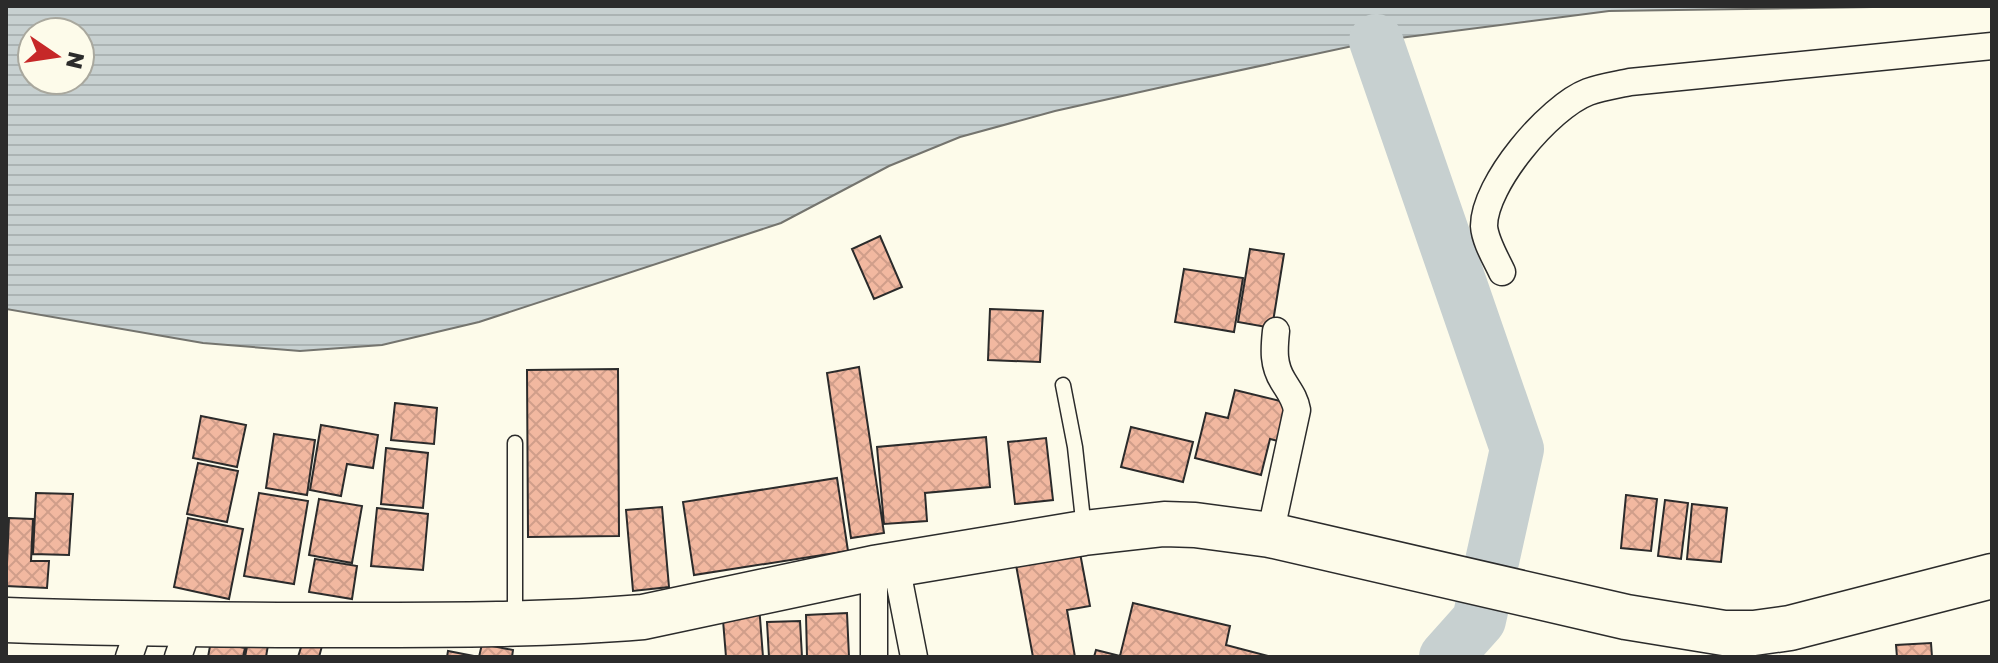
<svg xmlns="http://www.w3.org/2000/svg" width="1998" height="663" font-family="'Golos Text',sans-serif">
	<style>
		.water { fill: url(#water-rules); stroke: #74746e; stroke-width: 2; fill-rule: evenodd }
		.lines { fill: none; stroke-linecap: round; stroke-linejoin: round }
		.river { stroke: #c7d0d0; stroke-width: 54 }
		.building { fill: url(#building-cross-hatch); stroke: #2b2b2b; stroke-width: 2 }
		.lane-casing { stroke: #2b2b2b; stroke-width: 17 }
		.street-casing { stroke: #2b2b2b; stroke-width: 29 }
		.highway-casing { stroke: #2b2b2b; stroke-width: 47 }
		.lane { stroke: #fdfbea; stroke-width: 14 }
		.street { stroke: #fdfbea; stroke-width: 26 }
		.highway { stroke: #fdfbea; stroke-width: 44 }
	</style>
	<defs>
		<pattern id="water-rules" width="6" height="5" patternUnits="userSpaceOnUse" patternTransform="scale(2)"><rect width="6" height="5" fill="#c7d0d0"/><path d="M0 2.5h6" fill="none" stroke="#abb3b3"/></pattern>
		<pattern id="building-cross-hatch" width="8" height="8" patternUnits="userSpaceOnUse" patternTransform="scale(2)"><rect width="8" height="8" fill="#f2b8a0"/><path d="M0 0l8 8M0 8l8-8" fill="none" stroke="#d09e8a"/></pattern>
	</defs>
	<rect width="100%" height="100%" fill="#fdfbea"/>
	<path class="water" d="M6,6H1936L1609,11L1376,41L1176,84L1055,111L960,137L889,166L781,223L479,322L382,345L300,351L203,343L6,309ZM32,32H80V80H32Z"/>
	<g class="lines">
		<path class="river" d="M1376,41L1517,449L1479,620L1446,657"/>
	</g>
	<path class="building" d="M880,236L902,287L874,299L852,249Z
		M1250,249L1284,254L1272,328L1238,322Z
		M1184,269L1243,278L1234,332L1175,322Z
		M990,309L1043,311L1040,362L988,360Z
		M859,367L884,533L851,538L827,373Z
		M618,369L619,536L528,537L527,370Z
		M1235,390L1288,403L1278,441L1270,439L1261,475L1195,458L1206,413L1228,418Z
		M395,403L437,408L434,444L391,440Z
		M201,416L246,425L237,467L193,458Z
		M321,425L378,435L373,468L347,464L341,496L310,490Z
		M1131,427L1193,442L1183,482L1121,467Z
		M274,434L315,440L307,495L266,488Z
		M986,437L990,487L925,493L927,521L884,524L877,447Z
		M1046,438L1053,500L1015,504L1008,442Z
		M386,448L428,453L423,508L381,504Z
		M198,463L238,471L227,522L187,514Z
		M837,478L848,551L694,575L683,502Z
		M36,493L73,494L69,555L33,554Z
		M259,493L308,501L294,584L244,576Z
		M1626,495L1657,499L1651,551L1621,548Z
		M319,499L362,506L352,563L309,555Z
		M1665,500L1688,503L1681,559L1658,556Z
		M1692,504L1727,508L1721,562L1687,559Z
		M662,507L669,587L633,591L626,510Z
		M377,508L428,514L423,570L371,566Z
		M9,518L33,519L31,561H49L47,588L6,586Z
		M188,518L243,529L229,599L174,587Z
		M1080,553L1090,606L1067,610L1075,657H1033L1016,565Z
		M315,559L357,566L352,599L309,592Z
		M1133,603L1230,626L1226,645L1272,657H1094L1096,650L1120,656Z
		M759,605L763,657H726L722,608Z
		M847,613L849,657H807L806,615Z
		M800,621L802,657H769L767,622Z
		M211,641L245,648L243,657H208Z
		M248,641L268,645L266,657H245Z
		M303,641L322,646L319,657H298Z
		M1931,643L1932,657H1897L1896,645Z
		M482,644L513,650L512,657H447L448,651L479,657Z"/>
	<g class="lines">
		<defs>
			<path id="lane" d="M1063,385L1075,447L1084,529
				M515,620V443"/>
			<path id="street" d="M1502,272C1496,259 1485,241 1484,226C1484,184 1549,107 1588,92C1601,87 1616,85 1630,82L1992,46
				M1270,535L1297,410C1295,398 1289,391 1283,381C1273,365 1274,350 1276,331
				M896,565L914,657
				M129,657L140,625
				M178,657L189,625
				M874,657V568"/>
			<path id="highway" d="M6,620C121,624 236,625 352,625C449,625 546,625 643,617L874,568L1084,533L1164,524L1195,525L1270,535L1626,617L1724,633H1754L1790,628L1992,576"/>
		</defs>
		<use href="#lane" class="lane-casing"/>
		<use href="#street" class="street-casing"/>
		<use href="#highway" class="highway-casing"/>
		<use href="#lane" class="lane"/>
		<use href="#street" class="street"/>
		<use href="#highway" class="highway"/>
	</g>
	<rect width="1998" height="663" fill="none" stroke="#2b2b2b" stroke-width="16"/>
	<g transform="translate(56 56) rotate(103)"><circle r="38" fill="#fdfbea" stroke="#a9a89e" stroke-width="2"/>
	<path d="M0-6L14 30L0 20L-14 30Z" fill="#c62828"/>
	<text y="-12" font-size="22" font-weight="bold" text-anchor="middle" fill="#2b2b2b">N</text>
	</g>
</svg>
